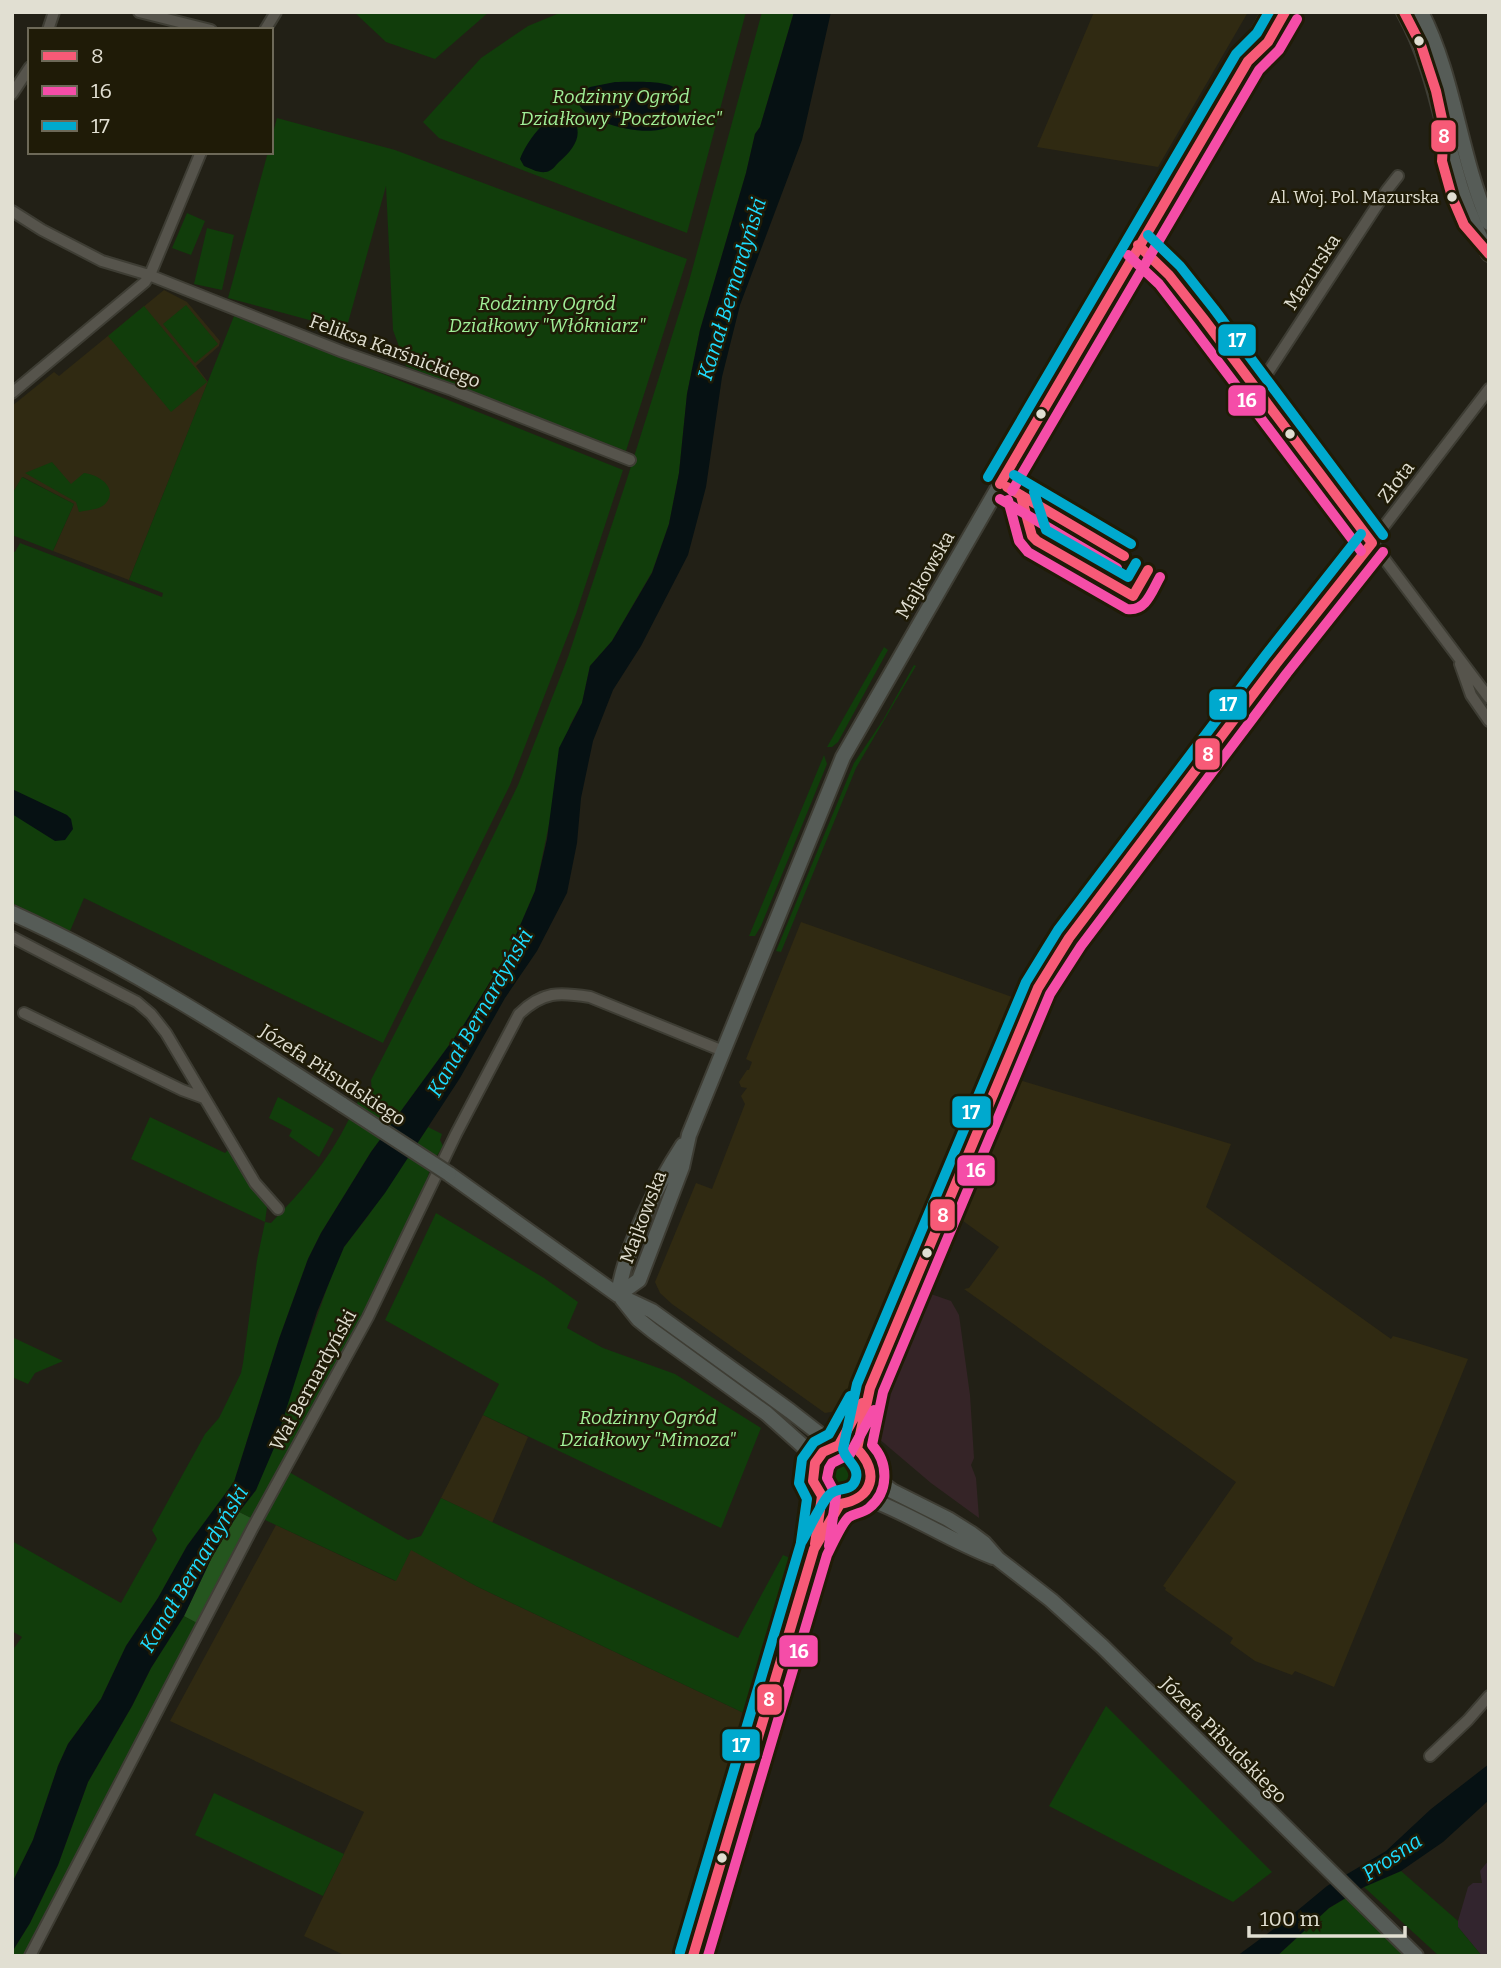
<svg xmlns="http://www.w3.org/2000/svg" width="1501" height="1968" font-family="Bitter,serif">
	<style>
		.commercial { fill: #352427 }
		.built { fill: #302a12 }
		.medical { fill: #32252e }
		.green { fill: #113d0b }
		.forest { fill: #24551e }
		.water { fill: #061113 }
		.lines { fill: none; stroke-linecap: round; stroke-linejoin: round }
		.minor-casing { stroke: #3e3d34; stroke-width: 14 }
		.major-casing { stroke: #3e3d34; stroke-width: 18 }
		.minor { stroke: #56544c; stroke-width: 10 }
		.major { stroke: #565c57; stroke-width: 14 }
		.major-bridge-casing { stroke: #3e3d34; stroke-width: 18; stroke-linecap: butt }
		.major-bridge { stroke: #565c57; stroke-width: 14 }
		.bus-1-casing { stroke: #1f1b07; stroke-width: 16 }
		.bus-2-casing { stroke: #1f1b07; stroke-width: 16 }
		.bus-3-casing { stroke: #1f1b07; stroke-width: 16 }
		.bus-1 { stroke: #f75a77; stroke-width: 10 }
		.bus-2 { stroke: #f54da8; stroke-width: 10 }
		.bus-3 { stroke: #00a9ce; stroke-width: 10 }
		.bus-dot { fill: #e1dfd2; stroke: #1f1b07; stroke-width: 2.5 }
		.labels { text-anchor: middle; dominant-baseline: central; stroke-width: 5; stroke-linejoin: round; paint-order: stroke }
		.bus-label { font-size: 17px; fill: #e1dfd2; stroke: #1f1b07; text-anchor: end }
		.park-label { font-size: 19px; font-style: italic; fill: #a1f098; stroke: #1f1b07 }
		.street-label { font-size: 19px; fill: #e1dfd2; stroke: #1f1b07 }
		.water-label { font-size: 21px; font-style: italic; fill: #1edbfd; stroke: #1f1b07 }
		.line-badge { stroke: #1f1b07; stroke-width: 2.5 }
		.badge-label { font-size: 19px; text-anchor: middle; font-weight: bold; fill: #fff }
	</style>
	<rect width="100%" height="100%" fill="#222016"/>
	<path class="commercial" d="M928,1293L951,1301L959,1315L970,1395L974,1458L971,1465L976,1478L979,1518L931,1483L871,1432Z"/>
	<path class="built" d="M1094,12H1248L1158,167L1037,147Z
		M164,290L187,302L220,341L219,346L196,366L208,382L129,580L53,551L74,504L23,477L12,494V406L54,372L59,376Z
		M801,922L1015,998L847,1405L837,1411L825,1413L672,1304L660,1293L655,1282L696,1183L712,1189L745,1104L741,1096L747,1088L741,1087L739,1082L747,1070H749L752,1062L746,1059Z
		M1016,1079L1231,1144L1206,1207L1391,1339L1393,1336L1414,1342L1468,1359L1334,1687L1295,1671L1292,1675L1255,1661L1230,1643L1233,1638L1165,1590L1166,1588L1163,1586L1236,1482L964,1289L969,1288L999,1247L959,1218L981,1159L978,1153L1008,1081Z
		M483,1415L528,1437L492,1523L441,1498Z
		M276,1525L395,1581L411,1549L476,1586L748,1715L675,1956H346L304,1936L364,1812L170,1721Z"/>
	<path class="medical" d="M1489,1860V1956H1482L1458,1927V1921L1468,1887L1473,1883H1482L1480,1871Z"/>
	<path class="green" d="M354,12H489L435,59L386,42Z
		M562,12H746L687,233L439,138L423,122L481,58L528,26Z
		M762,12H794L760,127L755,134L746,173L700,330L687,394L679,473L669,524L652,572L612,641L590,666L582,703L570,725L535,891L509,951L463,1026L371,1152L321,1233L308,1259L279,1339L234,1482L187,1546L158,1598L126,1646L101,1699L68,1744L58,1766L33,1840L12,1883V1651L22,1637L12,1631V1541L121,1603L157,1539L152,1530L205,1434L219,1418L241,1373L243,1363L257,1260L265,1222L131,1159L150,1117L225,1153L230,1148L251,1186L267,1207L265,1222L271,1223C301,1192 329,1160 348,1121C353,1113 358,1105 359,1096L370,1097L372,1093L371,1080L439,947L518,785L568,657L627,479L688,285Z
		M277,118L395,150L687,259L626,451L406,366L393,330L386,186L346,330L228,298L268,152H271V140Z
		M187,213L205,221L191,255L172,248Z
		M207,228L234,235L222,290L194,284Z
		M186,305L218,344L195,363L163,324Z
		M144,306L207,382L171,412L108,336Z
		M234,316L293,338L623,470L576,614L510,785L383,1043L84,898L70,931L12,903V551L15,552L20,543L162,597L163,593L129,580Z
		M52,462L71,484L84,473C97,474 119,487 106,503C100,510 88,510 79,512L76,502L25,473Z
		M22,477L74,504L53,551L12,535V494Z
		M884,647L888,650L838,742L832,747H827Z
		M1288,662L1290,664L1166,830L1163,823Z
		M914,665L916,666L856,768L781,952L776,951L854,763L883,720Z
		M1224,715L1225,721L1054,950L1028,995L1009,1042L1003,1045L1027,989L1052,947Z
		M824,755L827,764L761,926L755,936H749Z
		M1152,838L1160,840L1054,979L1047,997L1045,989L1074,942Z
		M999,1055L1001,1057V1062L934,1221L926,1230Z
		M278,1097L334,1129L319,1157L289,1136L292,1130L269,1118Z
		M428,1127L442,1134L440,1140L443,1146L431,1165L423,1194L356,1329L251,1518L239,1512L256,1490L332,1274L344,1247L368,1216Z
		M436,1213L544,1278L578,1302L567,1328L603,1348L675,1374L761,1428L721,1528L483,1415L499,1384L385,1320Z
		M12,1337L63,1361L35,1373L28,1384L12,1377Z
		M823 1475a19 19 0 1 1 38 0a19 19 0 1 1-38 0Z
		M289,1472L408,1540L421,1536L441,1498L738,1638L783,1555L797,1561L781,1604L751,1712L748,1715L476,1586L411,1550L396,1581L263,1519Z
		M184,1616L197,1623L189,1640L114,1780L25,1956H12V1952L30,1923L58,1865L88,1782L132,1706L151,1668Z
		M1106,1706L1272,1872L1233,1902L1049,1806Z
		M214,1793L344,1854L323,1896L195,1835Z
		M1401,1871L1458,1921V1927L1482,1956H1439L1364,1887Z
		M1346,1898L1405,1956H1277L1329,1908Z"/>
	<path class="forest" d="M239,1512L251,1518L197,1623L184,1616L212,1557Z"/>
	<path class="water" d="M794,12H831L802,140L740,305L722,377L706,487L688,555L641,646L613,690L593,741L581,798L577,843L567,893L537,951L505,998L460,1078L385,1193L344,1247L317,1312L274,1448L256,1490L239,1512L212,1557L184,1616L151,1668L132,1706L88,1782L58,1865L30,1923L12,1952V1883L33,1840L58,1766L68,1744L101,1699L126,1646L158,1598L187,1546L234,1482L279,1339L308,1259L321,1233L371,1152L463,1026L509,951L535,891L547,839L559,748L582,703L590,666L612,641L652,573L669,524L679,473L687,394L700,330L746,173L755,134L760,127Z
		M615,82C628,82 666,80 675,88C680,93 680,102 679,109C678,116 675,123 668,127C649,138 581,124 577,99L579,94L590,87Z
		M562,111L571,115C585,134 575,148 559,162C555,166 552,171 546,172C538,173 531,169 524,166L520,159C527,141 544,119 562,111Z
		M12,789L67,815L71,819L73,829L65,840L55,841L12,814Z
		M1489,1764V1800L1443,1842L1401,1871L1364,1887L1329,1908L1277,1956H1237L1286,1920L1327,1886L1386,1851L1431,1809Z"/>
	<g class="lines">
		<defs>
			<path id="minor" d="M139,12L211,30
				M48,30L54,12
				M265,30L276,12
				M12,94L30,67
				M12,211L42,230L102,261L149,275L343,352L452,390L630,460
				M1138,245L1169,275L1203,318L1489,698
				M1257,389L1387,190L1398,176
				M12,393L145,282L152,270L201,152
				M1460,664L1471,695L1489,721
				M12,937L137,1002L151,1014L166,1033L255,1183L278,1209
				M24,1013L182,1090L204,1098
				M839,1445L870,1388L1026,1015L1046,974L1069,938C1208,754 1350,573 1489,389
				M857,1449L866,1405
				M817,1544L840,1504
				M1430,1756L1468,1720L1489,1696
				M30,1956L252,1529L368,1317L456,1134L519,1014C543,991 559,992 590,997L723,1051
				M693,1956L814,1549L822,1496"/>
			<path id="major" d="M1404,12C1447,90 1444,175 1489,254
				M1421,12C1455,79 1459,154 1489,223
				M1252,57L1268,42L1285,12
				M12,913C130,966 236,1035 343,1105
				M449,1174L618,1295L652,1311L790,1411L835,1446
				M618,1295L639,1280L682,1167L689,1135L843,757L1138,245L1248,61L1257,35L1270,12
				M618,1295C625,1247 657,1185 683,1145
				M622,1299L638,1319L653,1331L766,1413L804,1447L815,1463
				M813 1475a29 29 0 1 1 58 0a29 29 0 1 1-58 0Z
				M872,1476L892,1491L948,1519L972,1534L984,1543L998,1559L1051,1600L1102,1646L1416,1956
				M862,1496C908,1512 948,1540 993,1557"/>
		</defs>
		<use href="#minor" class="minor-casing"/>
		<use href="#major" class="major-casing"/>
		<use href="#minor" class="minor"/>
		<use href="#major" class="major"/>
		<defs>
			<path id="major-bridge" d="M343,1105L449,1174"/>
		</defs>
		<use href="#major-bridge" class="major-bridge-casing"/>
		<use href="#major-bridge" class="major-bridge"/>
		<defs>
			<path id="bus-1" d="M1404,12L1421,45L1436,91L1444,128L1442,161L1452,197L1464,225L1489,254
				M1138,245L1169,275L1203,318L1372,543
				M1000,484L1248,61L1268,42L1285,12
				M1007,487L1124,556
				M1021,496L1032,536L1037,541L1133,596L1148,570
				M815,1544L822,1496L813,1481L815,1463L823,1452L839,1445L862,1403
				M693,1956L814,1549L840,1504C873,1499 880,1472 857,1449L870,1388L1038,988L1069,938L1276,664L1372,543"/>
			<path id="bus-2" d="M1128,255L1159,284L1192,327L1361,551
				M1012,491L1259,70L1279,50L1297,19
				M1000,499L1117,568
				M1008,500L1019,541L1028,552L1127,609C1146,612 1152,591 1160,577
				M829,1546L836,1495L827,1478L829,1468L832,1463L850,1454L874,1410
				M708,1956L827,1555C831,1547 843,1521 849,1517C855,1513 863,1513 869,1508C889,1492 889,1463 872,1445L883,1392L1050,994L1081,946L1287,673L1383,552"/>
			<path id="bus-3" d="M1148,235L1180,266L1214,309L1383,535
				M1014,475L1131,544
				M988,477L1236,54L1257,33L1269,12
				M1034,492L1046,530L1128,577L1136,563
				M801,1542L807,1499L799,1483L802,1459L814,1442L829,1434L850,1396
				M680,1952L801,1543C810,1528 818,1508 829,1495C837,1486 853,1493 856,1478C859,1466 845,1460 843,1449L857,1384L1026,982L1058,930L1265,656L1361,534"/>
		</defs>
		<use href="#bus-1" class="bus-1-casing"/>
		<use href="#bus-2" class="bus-2-casing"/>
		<use href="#bus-3" class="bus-3-casing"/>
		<use href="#bus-1" class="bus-1"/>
		<use href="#bus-2" class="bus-2"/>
		<use href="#bus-3" class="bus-3"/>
	</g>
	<g class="bus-dot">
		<circle cx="1419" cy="41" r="6"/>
		<circle cx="1452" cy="197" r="6"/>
		<circle cx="1041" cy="414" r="6"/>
		<circle cx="1290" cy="434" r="6"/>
		<circle cx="927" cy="1253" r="6"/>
		<circle cx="722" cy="1858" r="6"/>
	</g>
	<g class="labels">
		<g class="bus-label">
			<text x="1439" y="197">Al. Woj. Pol. Mazurska</text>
		</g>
		<g class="park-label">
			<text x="621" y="96">Rodzinny Ogród<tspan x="621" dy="22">Działkowy "Pocztowiec"</tspan></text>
			<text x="547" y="303">Rodzinny Ogród<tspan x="547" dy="22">Działkowy "Włókniarz"</tspan></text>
			<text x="648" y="1417">Rodzinny Ogród<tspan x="648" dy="22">Działkowy "Mimoza"</tspan></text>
		</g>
		<g class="street-label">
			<text transform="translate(1312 272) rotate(-57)">Mazurska</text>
			<text transform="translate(395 351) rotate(20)">Feliksa Karśnickiego</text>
			<text transform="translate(1396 482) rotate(-53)">Złota</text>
			<text transform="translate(925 575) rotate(-60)">Majkowska</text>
			<text transform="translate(333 1075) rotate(33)">Józefa Piłsudskiego</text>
			<text transform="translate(643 1217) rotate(-69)">Majkowska</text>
			<text transform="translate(313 1380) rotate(-61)">Wał Bernardyński</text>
			<text transform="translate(1224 1740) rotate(45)">Józefa Piłsudskiego</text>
		</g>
		<g class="water-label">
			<text transform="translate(732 289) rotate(-73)">Kanał Bernardyński</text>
			<text transform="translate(480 1013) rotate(-60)">Kanał Bernardyński</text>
			<text transform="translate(194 1569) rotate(-59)">Kanał Bernardyński</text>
			<text transform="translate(1392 1857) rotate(-34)">Prosna</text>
		</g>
	</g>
	<g class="line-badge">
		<rect x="1430" y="119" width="27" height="34" rx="7" fill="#f75a77"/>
		<rect x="1217" y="323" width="40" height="34" rx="7" fill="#00a9ce"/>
		<rect x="1227" y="384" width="40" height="33" rx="7" fill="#f54da8"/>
		<rect x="1208" y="688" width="40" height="33" rx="7" fill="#00a9ce"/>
		<rect x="1194" y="737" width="27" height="34" rx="7" fill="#f75a77"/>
		<rect x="951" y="1095" width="41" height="34" rx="7" fill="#00a9ce"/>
		<rect x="956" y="1154" width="40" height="33" rx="7" fill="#f54da8"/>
		<rect x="929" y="1198" width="27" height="34" rx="7" fill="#f75a77"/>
		<rect x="778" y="1634" width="41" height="34" rx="7" fill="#f54da8"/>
		<rect x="756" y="1683" width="27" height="33" rx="7" fill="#f75a77"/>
		<rect x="721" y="1728" width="40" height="34" rx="7" fill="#00a9ce"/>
	</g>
	<g class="badge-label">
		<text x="1444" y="143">8</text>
		<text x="1237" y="347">17</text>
		<text x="1247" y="407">16</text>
		<text x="1228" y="711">17</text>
		<text x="1208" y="761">8</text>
		<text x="971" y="1119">17</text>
		<text x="976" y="1177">16</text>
		<text x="943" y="1222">8</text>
		<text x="799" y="1658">16</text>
		<text x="769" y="1706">8</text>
		<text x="741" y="1752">17</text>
	</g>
	<rect width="1501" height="1968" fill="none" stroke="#e1dfd2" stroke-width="28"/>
	<rect x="28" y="28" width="245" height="126" fill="#1f1b07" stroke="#6d6958" stroke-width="2"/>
	<rect x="42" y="51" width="35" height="10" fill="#f75a77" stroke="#6d6958" stroke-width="2"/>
	<text x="91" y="63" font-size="21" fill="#e1dfd2">8</text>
	<rect x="42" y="86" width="35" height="10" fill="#f54da8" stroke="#6d6958" stroke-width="2"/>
	<text x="91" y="98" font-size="21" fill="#e1dfd2">16</text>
	<rect x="42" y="121" width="35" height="10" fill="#00a9ce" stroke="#6d6958" stroke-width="2"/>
	<text x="91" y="133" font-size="21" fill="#e1dfd2">17</text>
	<path d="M1249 1926v10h156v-10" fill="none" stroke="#e1dfd2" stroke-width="3.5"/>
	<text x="1260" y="1926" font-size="21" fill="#e1dfd2" stroke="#1f1b07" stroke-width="5" paint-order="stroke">100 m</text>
</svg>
